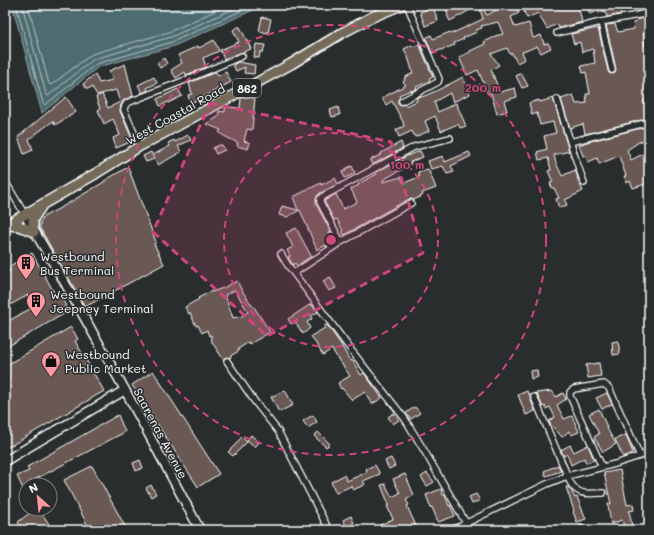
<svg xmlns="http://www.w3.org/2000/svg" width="654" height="535" font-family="Mali,sans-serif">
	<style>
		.water { fill: #4e6c70; stroke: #95a7a9 }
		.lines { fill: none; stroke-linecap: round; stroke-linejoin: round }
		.shore { stroke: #b8c4c6; stroke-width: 1 }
		.building { fill: #695952; stroke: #fff; fill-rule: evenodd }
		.street-casing { stroke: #fff; stroke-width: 8 }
		.secondary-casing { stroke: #fff; stroke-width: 11 }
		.primary-casing { stroke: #fff; stroke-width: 12 }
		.street { stroke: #2a2d2e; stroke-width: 5.5 }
		.secondary { stroke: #2a2d2e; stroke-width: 8 }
		.primary { stroke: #736b5a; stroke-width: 9 }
		.marked { fill: #ce467c; fill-opacity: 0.2; stroke: #ce467c; stroke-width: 3; stroke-dasharray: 8 5; stroke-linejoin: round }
		.ring { fill: none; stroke: #ce467c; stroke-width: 2; stroke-dasharray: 7 5 }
		.labels { text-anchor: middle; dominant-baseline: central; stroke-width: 3; stroke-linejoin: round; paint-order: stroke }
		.shield { fill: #2a2d2e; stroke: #bfc0c0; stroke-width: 1 }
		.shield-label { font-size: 11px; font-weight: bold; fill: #fff }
		.street-label { font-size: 12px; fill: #fff; stroke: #2a2d2e }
		.poi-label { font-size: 12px; fill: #fff; stroke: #2a2d2e; text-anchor: start }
		.centre { fill: #ce467c; stroke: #2a2d2e; stroke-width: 2 }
		.ring-label { font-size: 12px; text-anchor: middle; font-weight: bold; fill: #ce467c; stroke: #2a2d2e; stroke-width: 3; stroke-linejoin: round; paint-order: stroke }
	</style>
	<rect width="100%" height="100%" fill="#2a2d2e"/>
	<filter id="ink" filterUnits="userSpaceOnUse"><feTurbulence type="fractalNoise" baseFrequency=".025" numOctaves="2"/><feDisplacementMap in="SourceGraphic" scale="8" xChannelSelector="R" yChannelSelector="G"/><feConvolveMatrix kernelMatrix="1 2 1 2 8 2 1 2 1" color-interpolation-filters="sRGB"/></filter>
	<g filter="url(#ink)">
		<path class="water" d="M12,5H264L174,46L98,67L42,113Z"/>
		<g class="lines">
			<path class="shore" d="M16,5L43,103L45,105L96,64L172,42L254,5
				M22,5L46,94L48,96L94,59L171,37L242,5
				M28,5L49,84L51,85L92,54L169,32L228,5"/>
		</g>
		<path class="building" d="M444,5H457L459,9L465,5H481L487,15L498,9L496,5H516L519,13L511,17L515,27L529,23L533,38L541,35L544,44L548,43L551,48L541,53L537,46L528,50L522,52L525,59L517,63L512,53L510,54L507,48L491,54L499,65L491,70L500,92L515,88L517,97L504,101L507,111L497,114L491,93L488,94L478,70L467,75L459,57L470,52V51L485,44L484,42L495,37V36L503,34L498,22L481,26L482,28L476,30L477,32L463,38L464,39L454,43L455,45L432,53L426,38L431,35L433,39L450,32L451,34L483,19L479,5L450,21L447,15L448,14Z
			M525,5H578L582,22L559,28L557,24L547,29L538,13L527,18L522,7Z
			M586,5H619L618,6L621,14L607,17L605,11L599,13L598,11L590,14Z
			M433,7L438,21L425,26L420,12Z
			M262,17L271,19L268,33L259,31Z
			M644,18L646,25L649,26V32L643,34L645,46L649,45V100L643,101L648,110L646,111L649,118L585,134L583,124L570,128L561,99L573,95L576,104L587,103L586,94H590L586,72L583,73L581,66L595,63L593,49L582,52L580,42L574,44L571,34L598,28L608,71L609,73L613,74L615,73L616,69L606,25L615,24L618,32L634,29L633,23L637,21L636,20Z
			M238,27H240L251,49L224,59L220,50L239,42L233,30Z
			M214,40L219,51L203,58L206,67L186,75L185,72L176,78L171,70L182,63L178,55L198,46L199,48Z
			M256,44L265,45L263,52H260L259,58L254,57Z
			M419,44L433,77L429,79L430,81L416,87L417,88L412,91L411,90L399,95L400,97L398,100V103L401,105L404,104L405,106L417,101L416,98L421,96L422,97L436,91L463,77L470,94L453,102L450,93L434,102L438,112L456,103L466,126L460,128L458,124L441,131L435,116L425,121L429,131L415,137L412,131L399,137L396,130L404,126L403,122L392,101L386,105L382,98L406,85L403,82L405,80L404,78L413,73L408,57L404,49L412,45L413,47Z
			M164,58L167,64L160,68L157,63Z
			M238,62L255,65L254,74L244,73L245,67L236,71L233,65Z
			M125,64L133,96L123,101L121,105L120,111L133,141L116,148L113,138L120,135L113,119L104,124L98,110L100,109L96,97L102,94L108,108L120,102L116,90L97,95L92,87L87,89L83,84L95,74L99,83L113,80L109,71Z
			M216,72L218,76L226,72L231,82L196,101L190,102L188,95L192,94L189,83Z
			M521,73L528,86L522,88L516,76Z
			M154,77L157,83L147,88L148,90L142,93L138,85Z
			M178,89L182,96L168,103V102L160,106L157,99Z
			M66,97L76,112L55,125L53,121L29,139L33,150L24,154L18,137Z
			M244,97L255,98L252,130L247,129L244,141L250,143L248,149L237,146L238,143L224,136L219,132L221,130L206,124L218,117L219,111L225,112V107L240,108L241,98Z
			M553,98L569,151L554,155L556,163L562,176L575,170L578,178H577L583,191L565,200L567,205L559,208L556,199L559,198L554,188H552L550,183L553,182L548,171L551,170L548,158L539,160L537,152L547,149L544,136L556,133L553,122L540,125L537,113L532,115L529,103L539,100L540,102Z
			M338,107L340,115L332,117L330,110Z
			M649,126V138L639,142L627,150L631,160L645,153L649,161V183L633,188L630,181L627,183L624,176H626L619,156L599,164L597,158L588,162L585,155L583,156L579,145L587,142Z
			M188,135L191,140L178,146L181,152L158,165L153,155L170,146L168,143L174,140L175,142Z
			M401,142L403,148L372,165L370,160L382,154L381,153Z
			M220,145H222L225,150L216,154L213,148Z
			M420,151L423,157L410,162L411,164L383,180V182L401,177L404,183L419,177L418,172L428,169L436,188L422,193L423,195L414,200L411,199H409L344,235L342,231H343L337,219L334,220L324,201L336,194L343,209L357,202L351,189L359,185L358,184L377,174L376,172L407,156Z
			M151,152L154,159L146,162L143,156Z
			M469,152L471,156L451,166L454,172L447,174L443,166L431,169L428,161L443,156L445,162Z
			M352,166L355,173L345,178L342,172L346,171L345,169Z
			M128,167L156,242L154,244L164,264L85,307L40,228V223L43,217L62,207L104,182V181Z
			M335,178L338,184L320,193L317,196L316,199V204L331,232L329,233L334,242L326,247V245L317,250L300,210L287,217L279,215L282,206L298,210L293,197L321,183V185Z
			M296,228L311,256L297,266L295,263L293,265L288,257L290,256L287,250L293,247L286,233Z
			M32,253L55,294H57L59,297L60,296L66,306L64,307L67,312L5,348V323L35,306L28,295L5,308V274L10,271L8,267Z
			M330,277L336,288L329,291L323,281Z
			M237,281L241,289L253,307H254L270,332L250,344L249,342L238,349L239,351L230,356L231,357L230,358L226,357L223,359L212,342L211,335L209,336L207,330L202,333L198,325L196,326L190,313L189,314L185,307L199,299L198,298L212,291V292L223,288ZM235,290L248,312L242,316L233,318L225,295Z
			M311,304L318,312L311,316L312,319L307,322L310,328L303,334L295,322L291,324L288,319Z
			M327,325L340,343L350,361L352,360L361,375L364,373L382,398L372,404L365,392L352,400L342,388L341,389L338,383L350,376L342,364H341L332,349L323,355L311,336L325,328L324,326Z
			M71,327L78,339L75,341L104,391L5,449V366Z
			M618,341L620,354L613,355L612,342Z
			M599,363L601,376L588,378L586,365Z
			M537,370L538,377L531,379L530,371Z
			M153,371L219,474L198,487L132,385Z
			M285,390L293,405L279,412L271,397Z
			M527,391L529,395L531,394L530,398L535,411L526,415L518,395Z
			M552,391L556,397L563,393L566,399L557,405L564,419L572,416L579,432L571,435L569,431L562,437L552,426H551L549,421L555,417L550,407L546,409L545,406L543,407L536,393Z
			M607,393L612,404L602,409L596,398Z
			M415,407L420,413L411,419L406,413Z
			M599,409L607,427H606L616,444L603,452L594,437L599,434L589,414Z
			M394,413L399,420L393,424L388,417Z
			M118,415L125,432L28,483L29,485H26V495L17,476L29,471L27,467Z
			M313,415L317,422L308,428L303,421Z
			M318,432L330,444L326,447L314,436Z
			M251,435L259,442L255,447L247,440Z
			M626,435L633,453L623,457L615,439Z
			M242,437L247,442L233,456L228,452L237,443H236Z
			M570,445L574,452L588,445L594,460L586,463L584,458L571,465L567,454L564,456L561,450Z
			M391,458L395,466L389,469L385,461Z
			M140,460L143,468L136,471L133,463Z
			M375,465L380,474L363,481L365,484L364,485L353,490L351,486L336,493L331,482L344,475L347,481L367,472L366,469Z
			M558,465L561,471L546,476L544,471Z
			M92,466L127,530H90L64,480Z
			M620,470L627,505L633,504L634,510L629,511L633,530H625L622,520L611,524L608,504H611L604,473Z
			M427,473L434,482L427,486L421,477Z
			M405,474L414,495L406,500L409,505L407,506L416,526L406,530H382L380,525L393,519L387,506L389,505L381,485L385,484L392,497L400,493L393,479Z
			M151,485L156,494L151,497L146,488Z
			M566,487H568L572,492L575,498L577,497L586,519L577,522L573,512L574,511Z
			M441,489L443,495H445L449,506L450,505L455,516L438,522L432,507L431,508L426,495Z
			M476,494L480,500L472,504L469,497Z
			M35,509H39L53,530H23L18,522Z
			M351,516L354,523L347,527L343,520Z"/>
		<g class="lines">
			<defs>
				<path id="street" d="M647,14L649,22
					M601,22L612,70
					M557,33L601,22L649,13
					M557,99L575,157L584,183
					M402,101L438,82L439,79L407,5
					M570,142L649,122
					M140,146L124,110L125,106L127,103L188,79L242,56
					M5,181L25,215
					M341,242L320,202V199L322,197L414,147L450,138
					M281,254L287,264L351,350L405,419L425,452L466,523
					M294,273L341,242L411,203
					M227,361L255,402L278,431L329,530
					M534,397L570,482C579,497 588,493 603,493
					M602,467L570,396V392L574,389L604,384L609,388L640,456
					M582,529V530
					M452,530L547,484L567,476L615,464L649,453"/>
				<path id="secondary" d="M25,215L65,283L125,390L200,530
					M5,461L125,390"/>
				<path id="primary" d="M7,225L19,226L34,232
					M5,226L95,174L140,146L291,64L342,33L372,17L401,5
					M33,229V219L41,207"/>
			</defs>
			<use href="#street" class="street-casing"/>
			<use href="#secondary" class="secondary-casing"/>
			<use href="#primary" class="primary-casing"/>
			<use href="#street" class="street"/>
			<use href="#secondary" class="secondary"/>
			<use href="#primary" class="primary"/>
		</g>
	</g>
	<path class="marked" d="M210,103L391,142L423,253L267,336L153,232Z"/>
	<g class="ring">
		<circle cx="331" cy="240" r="107"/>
		<circle cx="331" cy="240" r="215"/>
	</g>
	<defs>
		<symbol id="building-pin" viewBox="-11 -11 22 30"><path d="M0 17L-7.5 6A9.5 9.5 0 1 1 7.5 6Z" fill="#ff9aa2" stroke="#2a2d2e"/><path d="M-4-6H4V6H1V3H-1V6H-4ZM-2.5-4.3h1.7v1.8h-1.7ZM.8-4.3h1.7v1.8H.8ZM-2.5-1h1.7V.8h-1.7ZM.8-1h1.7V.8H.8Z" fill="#111"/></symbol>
		<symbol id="shop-pin" viewBox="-11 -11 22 30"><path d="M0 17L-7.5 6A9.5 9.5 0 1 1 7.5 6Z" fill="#ff9aa2" stroke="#2a2d2e"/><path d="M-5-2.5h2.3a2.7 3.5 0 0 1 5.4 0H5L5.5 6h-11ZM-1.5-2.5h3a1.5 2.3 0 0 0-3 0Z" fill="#111"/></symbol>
	</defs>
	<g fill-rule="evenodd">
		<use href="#building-pin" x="15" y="252" width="22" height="30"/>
		<use href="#building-pin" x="25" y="290" width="22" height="30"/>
		<use href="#shop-pin" x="40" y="350" width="22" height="30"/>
	</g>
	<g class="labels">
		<rect class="shield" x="233" y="79" width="28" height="18" rx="3"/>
		<g class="shield-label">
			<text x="247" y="88">862</text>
		</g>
		<g class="street-label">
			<text transform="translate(175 114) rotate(-29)">West Coastal Road</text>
			<text transform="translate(161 433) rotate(62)">Saarenas Avenue</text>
		</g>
		<g class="poi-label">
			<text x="40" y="256">Westbound<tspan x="40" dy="14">Bus Terminal</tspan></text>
			<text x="50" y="294">Westbound<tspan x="50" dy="14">Jeepney Terminal</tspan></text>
			<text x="65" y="354">Westbound<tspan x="65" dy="14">Public Market</tspan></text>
		</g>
	</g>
	<circle cx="331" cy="240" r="6" class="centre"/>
	<g class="ring-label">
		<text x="483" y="92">200 m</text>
		<text x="407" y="169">100 m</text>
	</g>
	<rect width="654" height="535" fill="none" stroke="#2a2d2e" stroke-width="20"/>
	<rect x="10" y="10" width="634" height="515" fill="none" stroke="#fff" stroke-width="1.5" filter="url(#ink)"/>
	<g transform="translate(38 497) rotate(333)"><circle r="19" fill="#2a2d2e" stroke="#7f8182"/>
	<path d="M0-3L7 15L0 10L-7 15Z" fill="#ff9aa2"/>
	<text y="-6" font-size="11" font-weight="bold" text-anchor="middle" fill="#ffffff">N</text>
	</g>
</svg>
